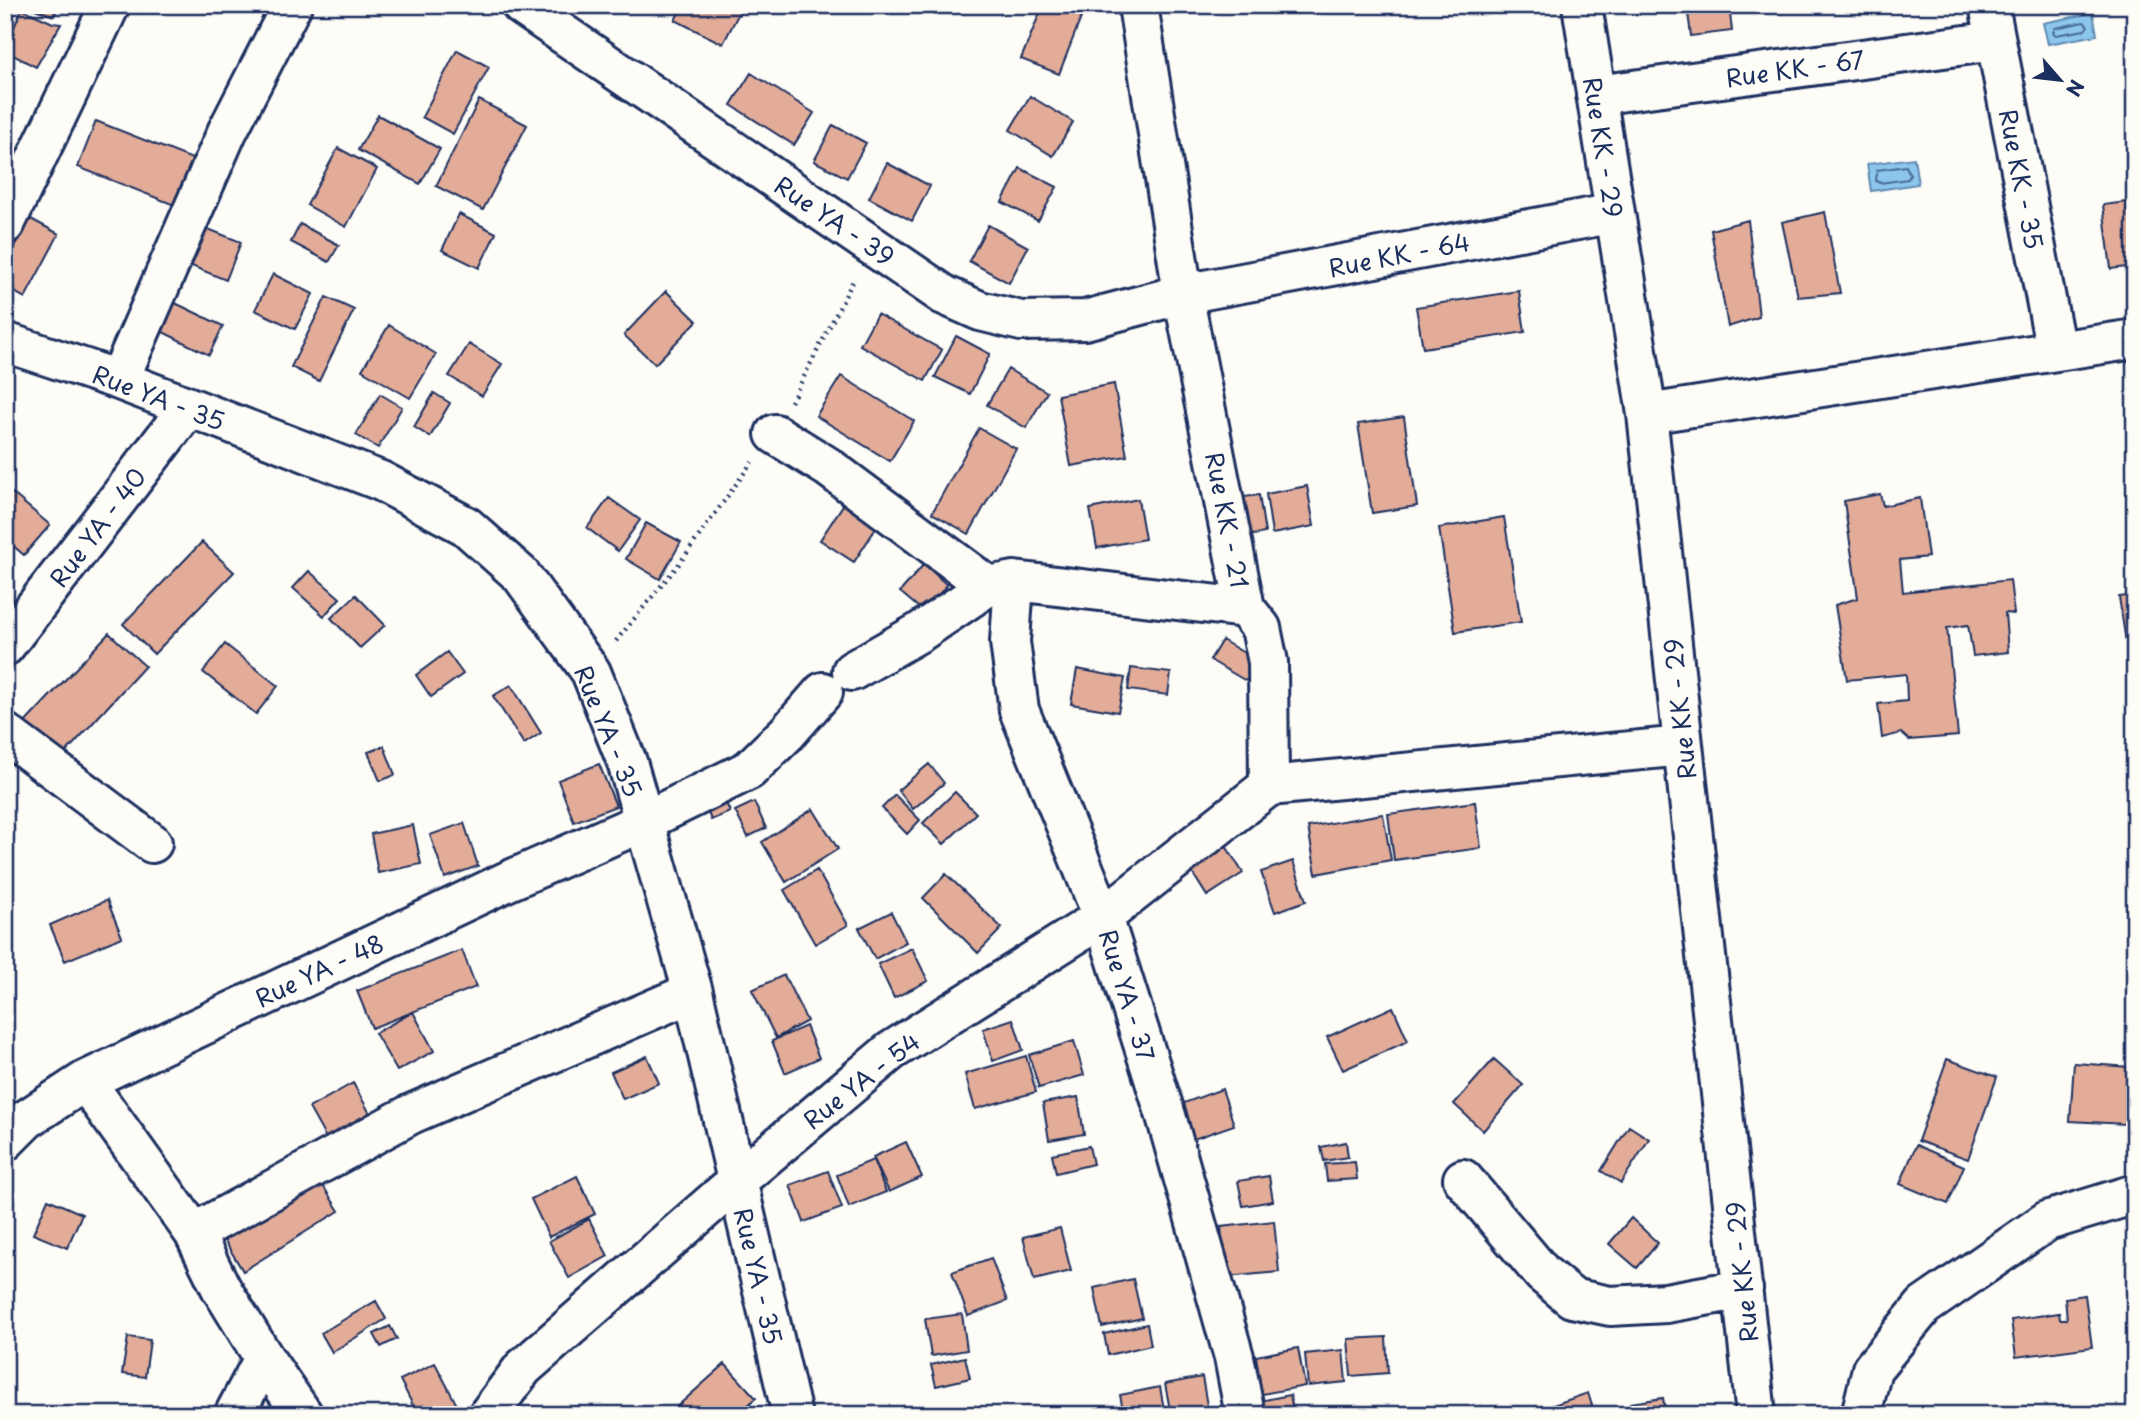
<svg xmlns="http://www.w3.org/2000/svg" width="2140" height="1420" font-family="'Playpen Sans',sans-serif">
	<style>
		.water { fill: #8dc6ec; stroke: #5f8ab3; stroke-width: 2 }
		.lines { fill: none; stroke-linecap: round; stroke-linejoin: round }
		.shore { stroke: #496b97; stroke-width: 2 }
		.building { fill: #e2ac98; stroke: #1b2f5e; stroke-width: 2 }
		.minor-casing { stroke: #1b2f5e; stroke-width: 44 }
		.path { stroke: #1b2f5e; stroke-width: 4.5; stroke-dasharray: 2 5; stroke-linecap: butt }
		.minor { stroke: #fdfcf7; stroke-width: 38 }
		.labels { text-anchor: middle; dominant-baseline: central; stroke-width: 5; stroke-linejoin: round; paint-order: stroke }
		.street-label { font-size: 24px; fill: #1b2f5e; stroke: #fdfcf7 }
	</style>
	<rect width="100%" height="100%" fill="#fdfcf7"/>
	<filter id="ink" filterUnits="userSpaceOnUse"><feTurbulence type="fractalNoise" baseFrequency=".0143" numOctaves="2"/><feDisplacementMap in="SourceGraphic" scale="14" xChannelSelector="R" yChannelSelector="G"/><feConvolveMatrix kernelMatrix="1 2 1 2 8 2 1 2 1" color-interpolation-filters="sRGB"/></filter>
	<g filter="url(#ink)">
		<path class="water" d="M2093,13L2097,35L2048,44L2043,23Z
			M1914,158L1918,184L1871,191L1867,164Z"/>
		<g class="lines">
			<path class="shore" d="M2084,22L2088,26L2085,30L2056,35L2053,33L2055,28Z
				M1906,166L1910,175L1908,179L1880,183L1876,181L1877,170Z"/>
		</g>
		<path class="building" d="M24,5H59L54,16Z
			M683,5H743L723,44L675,20Z
			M1043,5H1086L1059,74L1021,59Z
			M1687,5H1729L1732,31L1691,36Z
			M22,9L53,23L61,24L36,67L5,51V28L12,32Z
			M457,50L489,67L453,134L422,117Z
			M751,73L814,113L794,145L731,105Z
			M1030,96L1073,122L1053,156L1010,130Z
			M479,100L527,125L483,210L436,186Z
			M378,115L440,149L420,184L358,150Z
			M96,121L200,162L182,208L78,167Z
			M833,125L866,143L847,178L814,161Z
			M338,148L377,169L346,227L307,205Z
			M887,163L930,186L912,221L869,198Z
			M1020,168L1057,187L1038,221L1002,202Z
			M2135,201V266L2111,269L2103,205Z
			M1825,212L1840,293L1798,297L1782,222Z
			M459,214L496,233L479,268L442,250Z
			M29,218L59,234L25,298L5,287V264Z
			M1748,220L1759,317L1728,327L1711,230Z
			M300,224L339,245L329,262L291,242Z
			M988,225L1028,247L1009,283L969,261Z
			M203,227L241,242L226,280L189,265Z
			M273,274L313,294L295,329L255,310Z
			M666,291L697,321L655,364L624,335Z
			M1519,291L1525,332L1423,348L1416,307Z
			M326,297L354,310L319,381L291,367Z
			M171,301L223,326L209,355L157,329Z
			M877,314L942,350L925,381L860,345Z
			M389,325L436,354L410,398L362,370Z
			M956,336L990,354L970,394L935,377Z
			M469,344L502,364L482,396L449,376Z
			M1008,369L1047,392L1026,428L987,405Z
			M841,376L914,421L890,461L816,416Z
			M1114,384L1127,456L1071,466L1058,395Z
			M434,393L450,403L430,437L414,427Z
			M380,394L402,407L378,448L356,435Z
			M1404,417L1417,506L1372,513L1358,424Z
			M979,428L1016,449L969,534L932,513Z
			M1307,486L1314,526L1272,534L1266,494Z
			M5,487L50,525L24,555L5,539Z
			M1880,494L1883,506L1920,498L1928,557L1900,560L1903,592L2010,580L2014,614L2005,613L2008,652L1973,656L1968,625L1947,628L1958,736L1909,740L1901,733L1882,738L1878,704L1907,701L1906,674L1847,680L1835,605L1858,598L1844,501Z
			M1259,495L1265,533L1241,537L1236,498Z
			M609,498L640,520L618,551L587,528Z
			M1138,499L1145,539L1097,548L1090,509Z
			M845,502L878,525L854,562L820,540Z
			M1504,517L1521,622L1455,632L1439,528Z
			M646,523L681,542L660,579L626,559Z
			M202,542L234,572L154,654L123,624Z
			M924,564L947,585L924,612L900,592Z
			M309,571L340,598L324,616L293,588Z
			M356,595L385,625L360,648L331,618Z
			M2135,595V700L2119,597Z
			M109,633L145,666L58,761L21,727Z
			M1222,640L1258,661L1246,681L1210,660Z
			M225,644L278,686L256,714L203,672Z
			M447,652L463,674L431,697L416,675Z
			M1131,668L1171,673L1168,695L1128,690Z
			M1077,669L1125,678L1118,712L1071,704Z
			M511,685L541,733L524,744L493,696Z
			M384,746L395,775L380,781L368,752Z
			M599,764L616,806L574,822L558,780Z
			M929,764L944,783L913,809L898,790Z
			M955,792L976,813L944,844L923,823Z
			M722,794L730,812L711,820L703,801Z
			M895,795L920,820L907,834L882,808Z
			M754,802L766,828L748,837L735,811Z
			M1475,802L1481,848L1394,860L1388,814Z
			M813,809L838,849L786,882L762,842Z
			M1383,814L1391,860L1316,874L1308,827Z
			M464,823L478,866L445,878L430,835Z
			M413,825L421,864L378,873L371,834Z
			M1226,846L1243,873L1207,896L1190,869Z
			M1293,861L1306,901L1275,912L1261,872Z
			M817,870L848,925L815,944L784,890Z
			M946,874L1002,928L978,953L923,898Z
			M107,900L122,937L65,961L50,925Z
			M891,912L906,942L875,959L859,928Z
			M912,948L928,981L894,998L878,964Z
			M462,950L476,987L372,1028L357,991Z
			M784,975L807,1021L776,1038L752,990Z
			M1393,1007L1408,1041L1343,1070L1327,1037Z
			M413,1012L434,1051L397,1071L375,1033Z
			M1013,1019L1023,1050L993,1061L983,1029Z
			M806,1026L819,1058L785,1073L772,1041Z
			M1074,1041L1084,1075L1039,1088L1029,1055Z
			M647,1056L659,1083L623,1099L611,1072Z
			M1026,1056L1036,1092L975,1109L965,1074Z
			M1494,1059L1523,1085L1483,1131L1454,1104Z
			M1947,1059L1997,1077L1968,1159L1918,1141Z
			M2074,1063L2130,1067L2126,1124L2070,1121Z
			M353,1083L372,1117L328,1142L309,1108Z
			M1222,1089L1234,1125L1185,1142L1173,1107Z
			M1078,1097L1084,1134L1049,1140L1043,1103Z
			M1629,1126L1649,1139L1621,1183L1601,1171Z
			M906,1142L922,1177L889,1192L873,1157Z
			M1346,1142L1348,1157L1324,1161L1321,1147Z
			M1916,1145L1964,1166L1948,1204L1900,1184Z
			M1089,1146L1093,1164L1056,1173L1052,1154Z
			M873,1160L886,1192L849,1207L837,1175Z
			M1355,1162L1357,1179L1327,1181L1325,1164Z
			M828,1171L842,1208L804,1222L790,1185Z
			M577,1176L595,1214L549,1237L531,1199Z
			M1269,1176L1273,1201L1243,1206L1238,1181Z
			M318,1178L339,1211L243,1271L223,1238Z
			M48,1199L82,1214L67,1248L33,1234Z
			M1631,1218L1658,1243L1637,1268L1609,1244Z
			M589,1219L608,1256L569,1278L549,1241Z
			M1274,1221L1279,1272L1226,1277L1221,1227Z
			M1060,1228L1071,1271L1034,1280L1023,1237Z
			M991,1258L1007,1301L968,1316L952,1272Z
			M1133,1279L1142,1318L1102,1327L1094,1288Z
			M2085,1295L2092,1347L2016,1357L2011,1320L2059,1313L2060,1319H2067L2065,1298Z
			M376,1301L386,1319L332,1352L321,1333Z
			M962,1314L967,1350L931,1356L925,1319Z
			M1147,1324L1151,1345L1108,1355L1104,1334Z
			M390,1326L397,1339L381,1347L374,1334Z
			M128,1337L150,1340L145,1377L122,1374Z
			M1386,1337L1388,1373L1351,1376L1348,1339Z
			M1298,1348L1305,1386L1262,1394L1256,1356Z
			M1343,1350L1346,1382L1308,1386L1305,1354Z
			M965,1357L970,1378L936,1386L931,1365Z
			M435,1363L457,1405L438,1415H418L400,1380Z
			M725,1364L756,1398L737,1415H673L671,1412Z
			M1202,1377L1208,1411L1171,1415L1165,1384Z
			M1160,1387L1165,1415H1124L1120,1395Z
			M1588,1393L1595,1415H1527V1414Z
			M1290,1395L1294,1415H1251L1249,1403Z
			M1663,1398L1666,1415H1632L1630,1403Z"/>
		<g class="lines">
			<defs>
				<path id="minor" d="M521,5L944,295L980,311L1021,321L1085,320L1183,294L1615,213
					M1138,5L1183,294L1245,608L1261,628L1268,662L1269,786L1683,746
					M1582,5L1647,414L1756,1415
					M1989,5L2056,351
					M1596,95L1995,41
					M5,224L110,5
					M5,342L119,380L381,481L466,526L521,575L591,672L627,762L693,992L792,1415
					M119,380L227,132L292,5
					M1647,414L2135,339
					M775,434L828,467L988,586L1014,581L1245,608
					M1014,581L1010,642L1019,710L1103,917L1166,1116L1234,1357L1245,1415
					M5,646L188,408
					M852,671L920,632L988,586
					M5,733L152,843
					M85,1081L194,1233L221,1288L264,1358L303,1415
					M5,1141L27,1119L85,1081L508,881L645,821L749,770L787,733L823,692
					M1463,1179L1543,1274L1572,1298L1610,1306L1666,1303L1743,1289
					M194,1233L411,1114L693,992
					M234,1415L264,1358
					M488,1415L523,1368L737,1181L891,1051L1103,917L1269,786
					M1861,1415L1872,1369L1924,1306L2047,1221L2135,1194"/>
			</defs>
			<use href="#minor" class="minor-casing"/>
			<path class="path" d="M791,402L854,279
				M616,641L679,564L752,462"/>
			<use href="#minor" class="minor"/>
		</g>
	</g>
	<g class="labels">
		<g class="street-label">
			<text transform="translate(1795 68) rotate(-8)">Rue KK - 67</text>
			<text transform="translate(1604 147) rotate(81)">Rue KK - 29</text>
			<text transform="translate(2022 179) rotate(79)">Rue KK - 35</text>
			<text transform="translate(835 220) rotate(34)">Rue YA - 39</text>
			<text transform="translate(1399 254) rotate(-11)">Rue KK - 64</text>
			<text transform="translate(159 397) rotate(21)">Rue YA - 35</text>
			<text transform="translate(1228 520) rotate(79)">Rue KK - 21</text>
			<text transform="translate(97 527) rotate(-53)">Rue YA - 40</text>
			<text transform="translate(1679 709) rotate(-96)">Rue KK - 29</text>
			<text transform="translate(609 731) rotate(68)">Rue YA - 35</text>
			<text transform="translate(319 970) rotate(-25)">Rue YA - 48</text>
			<text transform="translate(1128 995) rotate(73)">Rue YA - 37</text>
			<text transform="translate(861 1080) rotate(-38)">Rue YA - 54</text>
			<text transform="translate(1741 1272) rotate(-96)">Rue KK - 29</text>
			<text transform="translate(759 1276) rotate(77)">Rue YA - 35</text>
		</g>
	</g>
	<rect width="2140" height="1420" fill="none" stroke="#fdfcf7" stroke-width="28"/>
	<rect x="14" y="14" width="2112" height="1392" fill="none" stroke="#1b2f5e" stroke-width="2.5" filter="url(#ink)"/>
	<g transform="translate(2060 80) rotate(118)" stroke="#fdfcf7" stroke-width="5" paint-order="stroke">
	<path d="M0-5L12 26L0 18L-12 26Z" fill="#1b2f5e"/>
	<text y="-10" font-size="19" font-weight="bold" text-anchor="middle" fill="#1b2f5e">N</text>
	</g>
</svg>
